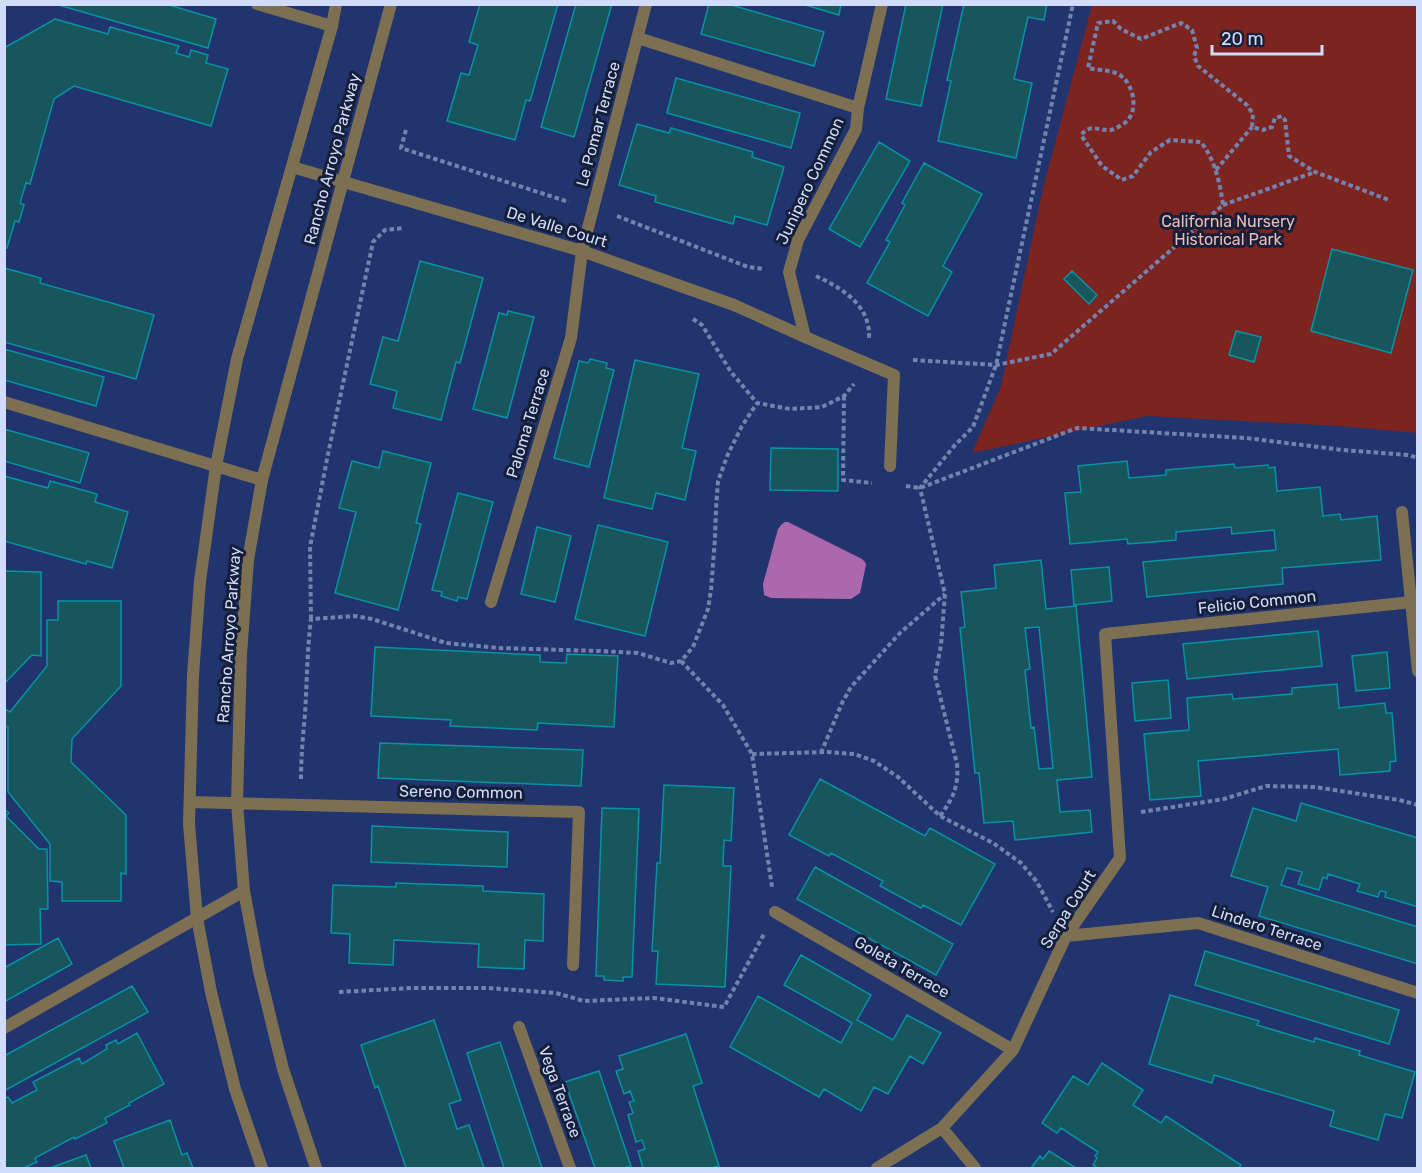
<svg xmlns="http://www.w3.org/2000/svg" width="1422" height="1173" font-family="Rubik,sans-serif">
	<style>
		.green { fill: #7c2420 }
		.water { fill: #ac68ac }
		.building { fill: #18565d; stroke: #0793a2; stroke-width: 1.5; fill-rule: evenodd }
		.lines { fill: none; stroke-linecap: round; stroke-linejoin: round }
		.path { stroke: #7383af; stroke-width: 4; stroke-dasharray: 4.5 3; stroke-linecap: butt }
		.lane { stroke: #7d7052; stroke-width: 12 }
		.street { stroke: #7d7052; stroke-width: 12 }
		.labels { text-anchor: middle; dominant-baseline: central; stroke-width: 6; stroke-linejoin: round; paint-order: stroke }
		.street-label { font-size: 16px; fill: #d0dcf9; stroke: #151f39 }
		.park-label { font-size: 16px; fill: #efbbb4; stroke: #151f39 }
	</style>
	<rect width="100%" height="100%" fill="#21346e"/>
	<path class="green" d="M1092,5H1417V433L1339,426L1147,416L972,453L1001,386L1043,188Z"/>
	<path class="water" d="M785,522H788L862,559L865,562L866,565L860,593L851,599L771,598L764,595L763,584L778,529L782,524Z"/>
	<path class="building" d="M55,4H166L216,19L208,48Z
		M480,4H558L530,101L526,100L515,140L447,121L461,73L469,75L478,45L469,42Z
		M576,4H612L574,137L541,127Z
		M709,4H728L824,32L814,66L701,34Z
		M802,4H841L839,15Z
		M906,4H943L921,106L886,99Z
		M964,4H1047L1044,20L1028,17L1014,79L1032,83L1016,158L938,141L951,81L947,80Z
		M55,19L108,34L110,27L179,46L176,53L189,57L191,50L208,55L206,63L228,69L211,126L74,86L54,99L30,184L26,183L20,203L24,205L19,222L15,221L7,248H4V48Z
		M676,78L800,113L791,148L667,113Z
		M637,124L669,133L671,128L753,152L752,157L784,167L767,225L735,216L733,224L655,202L656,196L619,185Z
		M879,142L910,161L860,247L829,229Z
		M924,163L982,194L943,266L952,272L928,316L867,283L890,242L886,240L905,205L902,203Z
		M1332,249L1413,270L1391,353L1311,331Z
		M420,261L483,278L460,363L456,362L441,420L393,408L397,391L370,384L383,337L398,341Z
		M4,268L41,278L40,283L154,315L136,379L4,342Z
		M1072,271L1097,295L1089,304L1064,279Z
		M508,311L534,317L507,418L473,409L499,313L507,315Z
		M1236,331L1261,337L1254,362L1229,355Z
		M4,349L104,377L96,406L4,380Z
		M590,359L607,363L606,368L614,370L589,467L554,458L579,361L588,363Z
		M635,360L699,374L682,448L696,451L685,500L656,493L652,509L604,498Z
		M4,429L89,453L80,483L4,461Z
		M771,448L838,449V491L770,490Z
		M383,451L431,463L416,523L421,524L398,610L335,593L356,512L339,508L352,461L379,468Z
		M1127,461L1129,478L1166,475V470L1234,464L1235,468L1268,465L1269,468L1275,467L1277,491L1320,487L1323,516L1340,514L1341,520L1377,516L1381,560L1282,568L1283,584L1147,597L1143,562L1276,550L1274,530L1232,534L1231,527L1176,532V540L1128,544L1127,539L1070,544L1065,493L1081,492L1078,466Z
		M4,476L48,488L50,481L97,494L95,502L128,512L112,568L87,561L86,564L4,541Z
		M458,493L493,502L467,599L458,597L457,601L441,596L442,592L432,590Z
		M598,525L668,542L645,636L575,619Z
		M537,527L571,536L555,602L521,594Z
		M1041,560L1046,609L1076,606L1092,777L1057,780L1060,812L1090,810L1092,832L1015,840L1013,821L984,823L979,773H975L960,628L965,627L961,592L996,588L994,565ZM1039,627L1053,768L1039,769L1034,727L1031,728L1025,670L1030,669L1025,628Z
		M1109,567L1112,601L1074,605L1071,570Z
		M4,571L41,572V656L32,655L4,684Z
		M58,601H121V686L72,739L71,762L126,815V874L121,873V901H62V882L50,881V844L8,792V727L4,726V712L7,710L10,712L47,666V620H58Z
		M1318,631L1322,666L1187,679L1183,644Z
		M375,647L540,655V662L566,663L567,654L618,656L614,727L538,723L537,730L450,726L451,720L371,716Z
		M1387,652L1390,688L1356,691L1352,656Z
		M1168,680L1171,718L1135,721L1132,683Z
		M1337,684L1339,708L1385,703L1386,713H1392L1396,761L1390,762V771L1340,775L1338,749L1198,761L1201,796L1150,800L1144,734L1189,730L1187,698L1232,694L1233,699L1292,694V688Z
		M380,743L583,750L581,786L378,778Z
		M820,779L925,836L930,828L995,864L961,925L923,905L921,908L880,886L883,881L831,853L829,856L789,835Z
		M664,785L734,788L731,841L724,840L723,866H731L725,987L656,984L658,951H652L657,863H660Z
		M1301,803L1418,838V907L1385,897L1386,892L1380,891L1378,897L1357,891L1360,884L1328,874L1327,879L1323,877L1319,890L1298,884L1302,872L1287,868L1281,885L1418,927V964L1259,916L1268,887L1231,876L1253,808L1296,821Z
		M602,808L639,809L632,977H623V981L604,980V976H596Z
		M4,809L9,813L6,816L39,849H47L48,909H40L41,944L4,945Z
		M372,826L508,832L507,867L371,862Z
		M815,867L953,944L936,975L797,899Z
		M396,883L483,886V891L544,894L543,941L525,940L524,969L478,967L479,944L394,940L393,965L349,963L350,934L331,933L333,885L396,887Z
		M58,938L72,964L4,1002V968Z
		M1205,951L1399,1010L1389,1044L1195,985Z
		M801,955L871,995L857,1020L893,1040L907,1015L941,1033L923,1064L910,1056L888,1094L874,1087L861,1111L824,1089L819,1097L730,1047L758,996L841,1043L852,1023L784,985Z
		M132,986L148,1012L4,1091V1056Z
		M1170,995L1259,1021L1257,1025L1314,1042L1315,1038L1360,1051L1359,1055L1415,1072L1402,1118L1385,1114L1378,1140L1330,1126L1334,1111L1214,1075L1212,1083L1149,1064Z
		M434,1020L461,1100L449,1104L457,1129L469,1125L484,1168H406L378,1086L375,1088L361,1045Z
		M137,1033L164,1084L129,1103L130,1105L105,1118L107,1123L75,1139L74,1137L35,1158L37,1162L24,1168H4V1098L8,1097L12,1103L37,1090L33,1082L79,1058L82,1064L107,1049L106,1045L116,1040L118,1044Z
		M686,1034L702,1083L693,1086L719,1166L711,1168H643L638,1151L645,1149L642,1140L636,1142L628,1115L633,1113L629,1102L634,1101L630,1091L624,1094L616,1071L623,1069L619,1056Z
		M500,1042L542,1168H504L467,1053Z
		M1102,1063L1143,1090L1133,1105L1161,1123L1166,1116L1241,1165L1239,1168H1098L1093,1165L1097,1158L1095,1156L1098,1152L1061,1128L1057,1133L1042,1123L1073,1076L1088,1085Z
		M599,1071L631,1166L624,1168H595L565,1082Z
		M170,1120L182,1155L187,1153L193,1168H124L114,1141Z
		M1049,1151L1076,1168H1031L1040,1156L1043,1159Z
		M86,1155L91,1168H50Z"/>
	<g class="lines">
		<path class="path" d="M406,130L401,148L569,202
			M1216,170L1252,127
			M1223,205L1315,172
			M617,216L748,267L764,269
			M816,276C843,289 871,305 869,339
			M693,319L702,325L731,372L757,403L790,409L822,407L844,396L854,384
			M913,360L996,365L1051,354L1223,205C1220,183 1215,160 1201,142L1170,140L1151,152L1133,176L1122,180L1102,166L1081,135C1091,123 1098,131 1111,130C1115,129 1124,124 1127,121C1140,108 1132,79 1116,73C1107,70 1097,70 1088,68L1098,23L1113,21L1121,29L1141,39L1181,23L1192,30L1197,48L1194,56L1198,66L1247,105L1253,114L1252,127L1263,130L1272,127L1275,118L1282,116L1285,120L1289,156L1315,172L1389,200
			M844,396L843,480L872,483
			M906,486L920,488L1077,428L1246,438L1343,450L1408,455L1418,458
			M311,619L310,547L328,454L373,242L385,230L404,228
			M681,661L723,705L752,754L772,887
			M821,753L842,703L851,687L900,633L945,594
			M752,754L827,752L854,754L874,761L898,777L940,816L993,843L1021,863L1037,882L1053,912
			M301,779C301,757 303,736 305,714C307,682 307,651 311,619L355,616L372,619L446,643L499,648L599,651L638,653L671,663L681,661L693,647L708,609L711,590L715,538L716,509L718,481L728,454L742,426L757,403
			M1141,812L1224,799L1266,786L1315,787L1399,800L1418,805
			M940,816C953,798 959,787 957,764L935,676L941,645L945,594L920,488L955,445L973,427L996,365L1073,4
			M339,992L412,988H488L556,993L584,1001L654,998L724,1007L764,934"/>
		<path class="lane" d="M257,4L332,26
			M805,337L894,375L890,466
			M4,402L262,480
			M4,1028L244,891"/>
		<path class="street" d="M638,38L858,108
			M292,167L582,251L734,305L805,337
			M805,337L789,272L798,240L856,129L858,108L882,4
			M1402,512L1418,671
			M491,602L571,338L582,251L646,4
			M190,802L579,812L573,965
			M775,912L1013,1050
			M1066,936L1198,923L1418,993
			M519,1027L570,1168
			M942,1128L975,1168
			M262,1168L235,1089L211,992L197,918L189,824L193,675L200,581L216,466L237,359L332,26L336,4
			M316,1168L283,1069L259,971L244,891L237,803L241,654L248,560L262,480L391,4
			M877,1168L942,1128L1013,1050L1066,936L1120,858L1105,634L1412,602"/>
	</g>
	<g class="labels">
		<g class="street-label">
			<text transform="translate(598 124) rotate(-75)">Le Pomar Terrace</text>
			<text transform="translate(332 159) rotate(-75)">Rancho Arroyo Parkway</text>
			<text transform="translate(810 181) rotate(-65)">Junipero Common</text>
			<text transform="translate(557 227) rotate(17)">De Valle Court</text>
			<text transform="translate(528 423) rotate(-73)">Paloma Terrace</text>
			<text transform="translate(1257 602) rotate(-6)">Felicio Common</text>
			<text transform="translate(229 635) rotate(-86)">Rancho Arroyo Parkway</text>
			<text transform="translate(461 792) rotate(1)">Sereno Common</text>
			<text transform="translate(1068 909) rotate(-58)">Serpa Court</text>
			<text transform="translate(1267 928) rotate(18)">Lindero Terrace</text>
			<text transform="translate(902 967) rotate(30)">Goleta Terrace</text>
			<text transform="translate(560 1092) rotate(70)">Vega Terrace</text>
		</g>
		<g class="park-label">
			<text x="1228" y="221">California Nursery<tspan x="1228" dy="18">Historical Park</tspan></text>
		</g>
	</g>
	<rect width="1422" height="1173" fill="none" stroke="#d0dcf9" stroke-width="12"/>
	<path d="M1212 45v9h110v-9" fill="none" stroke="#d0dcf9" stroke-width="3"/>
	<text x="1221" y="45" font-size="18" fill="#d0dcf9" stroke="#151f39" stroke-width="4.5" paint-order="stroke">20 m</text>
</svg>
